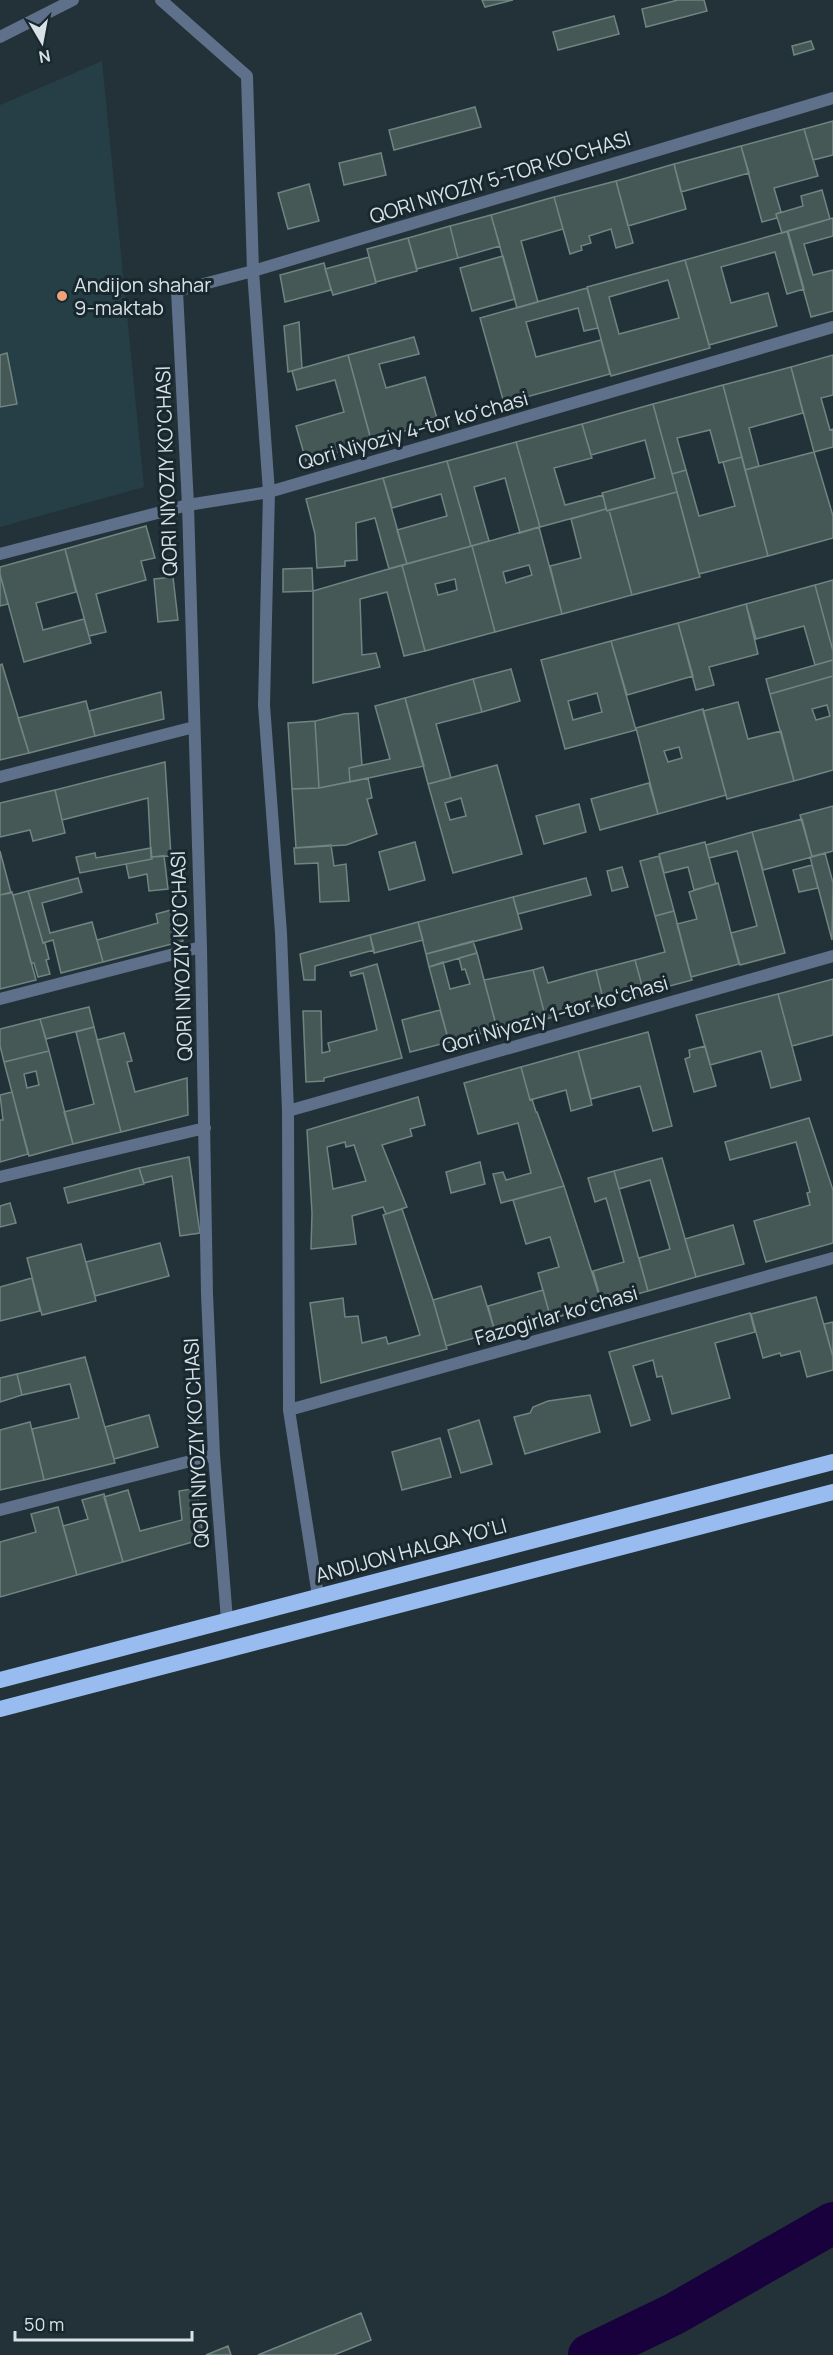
<svg xmlns="http://www.w3.org/2000/svg" width="833" height="2355" font-family="Manrope,sans-serif">
	<style>
		.built { fill: #263e46 }
		.lines { fill: none; stroke-linecap: round; stroke-linejoin: round }
		.river { stroke: #18013c; stroke-width: 42 }
		.building { fill: #455856; stroke: #708582; stroke-width: 1.5; fill-rule: evenodd }
		.minor { stroke: #5e708a; stroke-width: 12 }
		.trunk { stroke: #98bcf0; stroke-width: 16 }
		.poi-dot { fill: #efa376; stroke: #18282e; stroke-width: 2 }
		.labels { text-anchor: middle; dominant-baseline: central; stroke-width: 6; stroke-linejoin: round; paint-order: stroke }
		.street-label { font-size: 20px; fill: #d8e2e6; stroke: #18282e }
		.poi-label { font-size: 20px; fill: #d8e2e6; stroke: #18282e; text-anchor: start }
	</style>
	<rect width="100%" height="100%" fill="#223238"/>
	<path class="built" d="M102,61L144,487L0,527V105Z"/>
	<g class="lines">
		<path class="river" d="M589,2355L674,2314L833,2223"/>
	</g>
	<path class="building" d="M482,0H513L485,7Z
		M678,0H704L707,11L646,27L642,9Z
		M614,16L619,34L558,50L553,32Z
		M811,41L814,49L794,55L792,46Z
		M475,107L481,127L394,150L389,130Z
		M833,121V155L813,160L804,129Z
		M804,129L818,176L774,188L781,212L776,214L777,218L762,222L741,146Z
		M741,146L749,173L681,192L674,164Z
		M381,153L386,175L344,185L339,163Z
		M674,164L686,209L628,226L616,181Z
		M616,181L633,243L616,248L611,229L589,236L591,243L581,246L582,250L570,254L554,197Z
		M309,184L319,221L288,229L278,193Z
		M822,190L830,219L782,233L776,214L803,206L801,196Z
		M554,197L563,229L521,241L538,302L517,308L491,215Z
		M491,215L500,246L458,258L450,226Z
		M833,218V236L804,244L813,275L833,270V311L811,317L787,231Z
		M450,226L458,258L417,269L408,238Z
		M788,231L804,289L787,294L775,252L721,267L731,303L768,293L777,326L709,345L685,260Z
		M408,238L417,271L376,282L367,249Z
		M503,256L515,299L472,311L460,268Z
		M369,257L376,283L333,295L325,269Z
		M685,260L710,348L611,376L587,287ZM668,280L679,318L619,334L609,297Z
		M324,263L331,290L285,302L280,275Z
		M587,288L598,328L584,331L578,308L526,322L536,357L601,340L610,374L504,403L480,318Z
		M299,322L302,368L288,372L284,326Z
		M414,337L419,354L379,364L386,388L425,377L438,422L371,440L348,355Z
		M7,353L17,404L0,407V355Z
		M348,355L372,443L306,461L296,426L344,412L335,380L297,390L292,371Z
		M833,355V395L821,398L830,430L833,429V447L814,452L791,367Z
		M791,367L803,413L749,428L759,466L745,470L723,385Z
		M723,385L742,457L719,463L710,430L677,438L686,470L672,474L653,404Z
		M653,404L677,492L607,511L602,493L655,478L645,440L591,455L582,424Z
		M582,424L592,458L554,468L565,505L603,495L606,509L540,527L516,442Z
		M516,442L540,527L520,533L505,478L474,487L489,541L471,546L447,461Z
		M814,452L833,516V538L768,556L745,470Z
		M742,457L768,556L699,574L672,474L686,470L699,516L735,506L723,462Z
		M447,461L471,546L407,564L397,530L447,516L441,494L392,508L383,478Z
		M383,478L407,564L389,569L375,518L356,523L357,560L345,561V566L317,568L315,534L306,499Z
		M677,492L700,577L632,595L609,510Z
		M606,509L607,511L609,510L632,595L562,614L550,566L581,558L571,519Z
		M146,526L155,558L141,561L146,580L96,594L106,632L89,636L65,549Z
		M539,527L562,614L495,632L472,546ZM529,565L532,575L506,583L503,572Z
		M472,546L495,632L425,651L402,565ZM455,579L457,590L438,595L435,584Z
		M65,549L76,592L36,603L43,630L84,619L91,643L24,662L0,574V567Z
		M402,565L425,651L404,656L387,592L360,599L362,655L376,653L380,667L313,683V591Z
		M312,568L313,591L283,592V569Z
		M0,574L8,604L0,606Z
		M173,577L178,620L158,622L154,579Z
		M833,580V651L815,585Z
		M815,585L833,651V660L815,665L804,626L756,639L746,604Z
		M746,604L758,654L709,667L714,685L696,690L678,623Z
		M678,623L693,676L627,695L611,641Z
		M611,641L636,730L565,749L541,660ZM597,693L602,712L573,720L568,701Z
		M833,660V676L770,694L766,679Z
		M2,664L29,753L0,760V665Z
		M511,669L520,701L482,712L473,679Z
		M833,676V770L794,781L770,694ZM827,705L830,716L816,720L812,709Z
		M473,679L482,712L436,724L451,778L428,784L405,698Z
		M161,692L164,719L95,736L89,711Z
		M405,698L424,766L350,782L349,768L390,759L375,706Z
		M86,701L95,736L29,753L18,718Z
		M738,702L748,739L781,731L794,781L727,799L703,711Z
		M703,709L726,795L658,814L636,728ZM679,747L682,758L668,762L664,751Z
		M358,713L362,765L349,768L350,782L319,788L315,721L344,714Z
		M315,721L319,788L292,789L288,723Z
		M165,762L171,856L151,857L148,798L62,820L55,790Z
		M497,765L522,854L453,873L428,784ZM461,798L466,816L450,820L445,803Z
		M368,778L372,798L367,799L377,834L346,845L296,848L292,789L319,788Z
		M649,783L658,814L600,830L591,799Z
		M55,790L65,833L33,841L30,830L0,837V803Z
		M579,804L586,832L544,844L536,816Z
		M833,806V851L812,857L800,815Z
		M802,819L812,857L763,870L752,832Z
		M752,832L785,953L740,965L731,933L757,926L737,851L709,858L706,845Z
		M415,842L425,880L389,890L379,852Z
		M705,842L716,884L694,890L688,867L664,873L659,854Z
		M331,845L334,866L346,864L349,901L320,902L318,863L295,864L294,848Z
		M151,848L152,859L80,873L76,857L95,853L96,858Z
		M0,851L11,893L0,895Z
		M825,853L833,883L832,940L810,857Z
		M164,856L168,889L149,891L147,874L129,878L126,864L152,859L151,857Z
		M659,856L674,911L655,916L640,861Z
		M812,865L818,888L799,892L793,870Z
		M622,867L628,887L612,891L607,871Z
		M78,878L82,892L42,903L50,933L92,922L103,962L61,973L53,940L43,943L28,891Z
		M586,878L591,895L518,914L513,897Z
		M718,883L739,964L691,977L677,924L697,919L689,892Z
		M28,891L43,943H45L49,959L46,960L50,974L38,977L34,963H31L13,895Z
		M12,892L36,980L0,989V895Z
		M513,897L522,929L426,954L418,922Z
		M171,910L173,918L176,917L183,941L103,962L97,940L158,923L156,914Z
		M674,911L692,980L644,993L635,960L665,952L655,916Z
		M418,922L423,940L374,953L370,935Z
		M370,935L374,950L315,966V980H304L300,954Z
		M473,941L477,953L429,967L426,954Z
		M477,953L497,1029L449,1042L429,967L443,962L450,989L470,984L465,969L462,970L459,958Z
		M635,960L644,993L604,1003L596,970Z
		M377,964L402,1058L324,1078V1081L306,1082L303,1011H321L322,1053L330,1051L328,1043L377,1030L363,973L351,976L350,972Z
		M543,967L548,983L596,970L604,1003L546,1019L533,970Z
		M533,970L546,1019L498,1032L484,980Z
		M833,979V1035L792,1046L778,994Z
		M778,994L801,1080L771,1088L761,1051L710,1065L696,1015Z
		M89,1007L94,1027L46,1039L40,1019Z
		M440,1010L449,1042L410,1052L402,1020Z
		M40,1019L49,1051L4,1062L0,1046V1029Z
		M94,1027L121,1132L73,1144L64,1112L94,1104L76,1032Z
		M648,1032L672,1126L653,1131L640,1086L591,1099L578,1051Z
		M124,1033L132,1061L127,1062L135,1092L187,1078L188,1115L121,1132L97,1040Z
		M705,1046L716,1086L694,1092L685,1059L690,1057L689,1050Z
		M49,1051L73,1144L29,1156L4,1062ZM36,1071L39,1085L27,1088L24,1074Z
		M578,1051L592,1105L571,1111L566,1090L530,1100L521,1067Z
		M521,1067L530,1100L532,1099L536,1112H537L564,1186L501,1203L493,1174L503,1172L506,1180L531,1173L518,1123L478,1134L464,1083Z
		M12,1092L28,1154L0,1162V1120H3L0,1095Z
		M418,1097L425,1125L410,1129L412,1136L382,1145L407,1207L386,1214L383,1207L352,1216L356,1244L311,1249L312,1213L307,1130ZM345,1142L346,1147L354,1145L366,1181L333,1189L327,1147Z
		M809,1118L833,1190V1243L766,1262L754,1221L810,1205L807,1193L810,1192L796,1142L730,1160L725,1142Z
		M189,1157L200,1233L180,1236L172,1176L144,1183L139,1168Z
		M662,1158L696,1277L648,1291L639,1258L670,1249L650,1180L619,1189L614,1171Z
		M480,1162L485,1184L451,1193L446,1172Z
		M139,1168L144,1184L68,1203L64,1188Z
		M614,1171L648,1291L602,1304L593,1271L624,1262L606,1198L595,1202L588,1178Z
		M564,1186L602,1304L551,1319L538,1273L559,1267L550,1237L526,1244L513,1200Z
		M10,1203L16,1223L0,1227V1206Z
		M402,1209L433,1300L447,1349L321,1383L310,1303L343,1298L345,1317L358,1316L362,1343L386,1337L388,1344L420,1335L383,1215Z
		M733,1225L744,1264L696,1277L685,1239Z
		M160,1243L169,1276L95,1296L86,1262Z
		M81,1244L96,1301L42,1315L27,1258Z
		M32,1278L40,1311L0,1321V1287Z
		M481,1286L495,1332L446,1346L433,1300Z
		M543,1290L550,1316L495,1332L488,1306Z
		M816,1297L833,1357V1370L807,1377L800,1351L781,1356L780,1353L763,1358L751,1314Z
		M750,1313L755,1332L715,1343L730,1398L672,1414L662,1376L657,1377L653,1360L633,1366L650,1420L631,1426L609,1352Z
		M833,1322V1357L824,1324Z
		M85,1357L115,1463L44,1480L32,1429L79,1418L70,1384L22,1395L17,1374Z
		M17,1374L22,1395L0,1402V1378Z
		M590,1395L600,1432L525,1454L514,1417L530,1413L533,1407L548,1401Z
		M149,1415L158,1447L114,1459L105,1427Z
		M479,1420L492,1464L461,1473L448,1430Z
		M30,1422L44,1480L0,1490V1430Z
		M440,1438L451,1477L402,1490L392,1452Z
		M197,1488L203,1539L123,1562L104,1497L128,1490L140,1531L182,1520L179,1491Z
		M104,1494L123,1562L77,1575L63,1526L88,1519L82,1500Z
		M58,1507L77,1575L0,1597V1542L36,1532L31,1514Z
		M361,2313L371,2340L334,2355H258Z
		M228,2346L231,2355H206Z"/>
	<g class="lines">
		<path class="minor" d="M161,0L247,76L253,271L269,492L264,705L281,933L288,1111L289,1410L318,1596
			M0,37L73,0
			M0,554L188,505L269,492L833,327
			M0,777L194,727
			M0,999L201,947
			M288,1111L833,956
			M0,1177L205,1128
			M289,1410L833,1258
			M0,1510L214,1455
			M227,1620L214,1455L207,1294L201,947L188,505L177,291L253,271L833,98"/>
		<path class="trunk" d="M0,1680L833,1462
			M0,1709L833,1492"/>
	</g>
	<circle class="poi-dot" cx="62" cy="296" r="6"/>
	<g class="labels">
		<g class="street-label">
			<text transform="translate(500 177) rotate(-17)">QORI NIYOZIY 5-TOR KO'CHASI</text>
			<text transform="translate(413 430) rotate(-16)">Qori Niyoziy 4-tor koʻchasi</text>
			<text transform="translate(166 471) rotate(-92)">QORI NIYOZIY KO'CHASI</text>
			<text transform="translate(181 956) rotate(-92)">QORI NIYOZIY KO'CHASI</text>
			<text transform="translate(555 1014) rotate(-16)">Qori Niyoziy 1-tor koʻchasi</text>
			<text transform="translate(556 1315) rotate(-16)">Fazogirlar koʻchasi</text>
			<text transform="translate(196 1443) rotate(-93)">QORI NIYOZIY KO'CHASI</text>
			<text transform="translate(411 1550) rotate(-15)">ANDIJON HALQA YO‘LI</text>
		</g>
		<g class="poi-label">
			<text x="74" y="284">Andijon shahar<tspan x="74" dy="23">9-maktab</tspan></text>
		</g>
	</g>
	<g transform="translate(42 42) rotate(170)" stroke="#18282e" stroke-width="4.5" paint-order="stroke">
	<path d="M0-4.5L10 22L0 15L-10 22Z" fill="#d8e2e6"/>
	<text y="-9" font-size="16" font-weight="bold" text-anchor="middle" fill="#d8e2e6">N</text>
	</g>
	<path d="M15 2331v9h177v-9" fill="none" stroke="#d8e2e6" stroke-width="3"/>
	<text x="24" y="2331" font-size="18" fill="#d8e2e6" stroke="#18282e" stroke-width="4.5" paint-order="stroke">50 m</text>
</svg>
